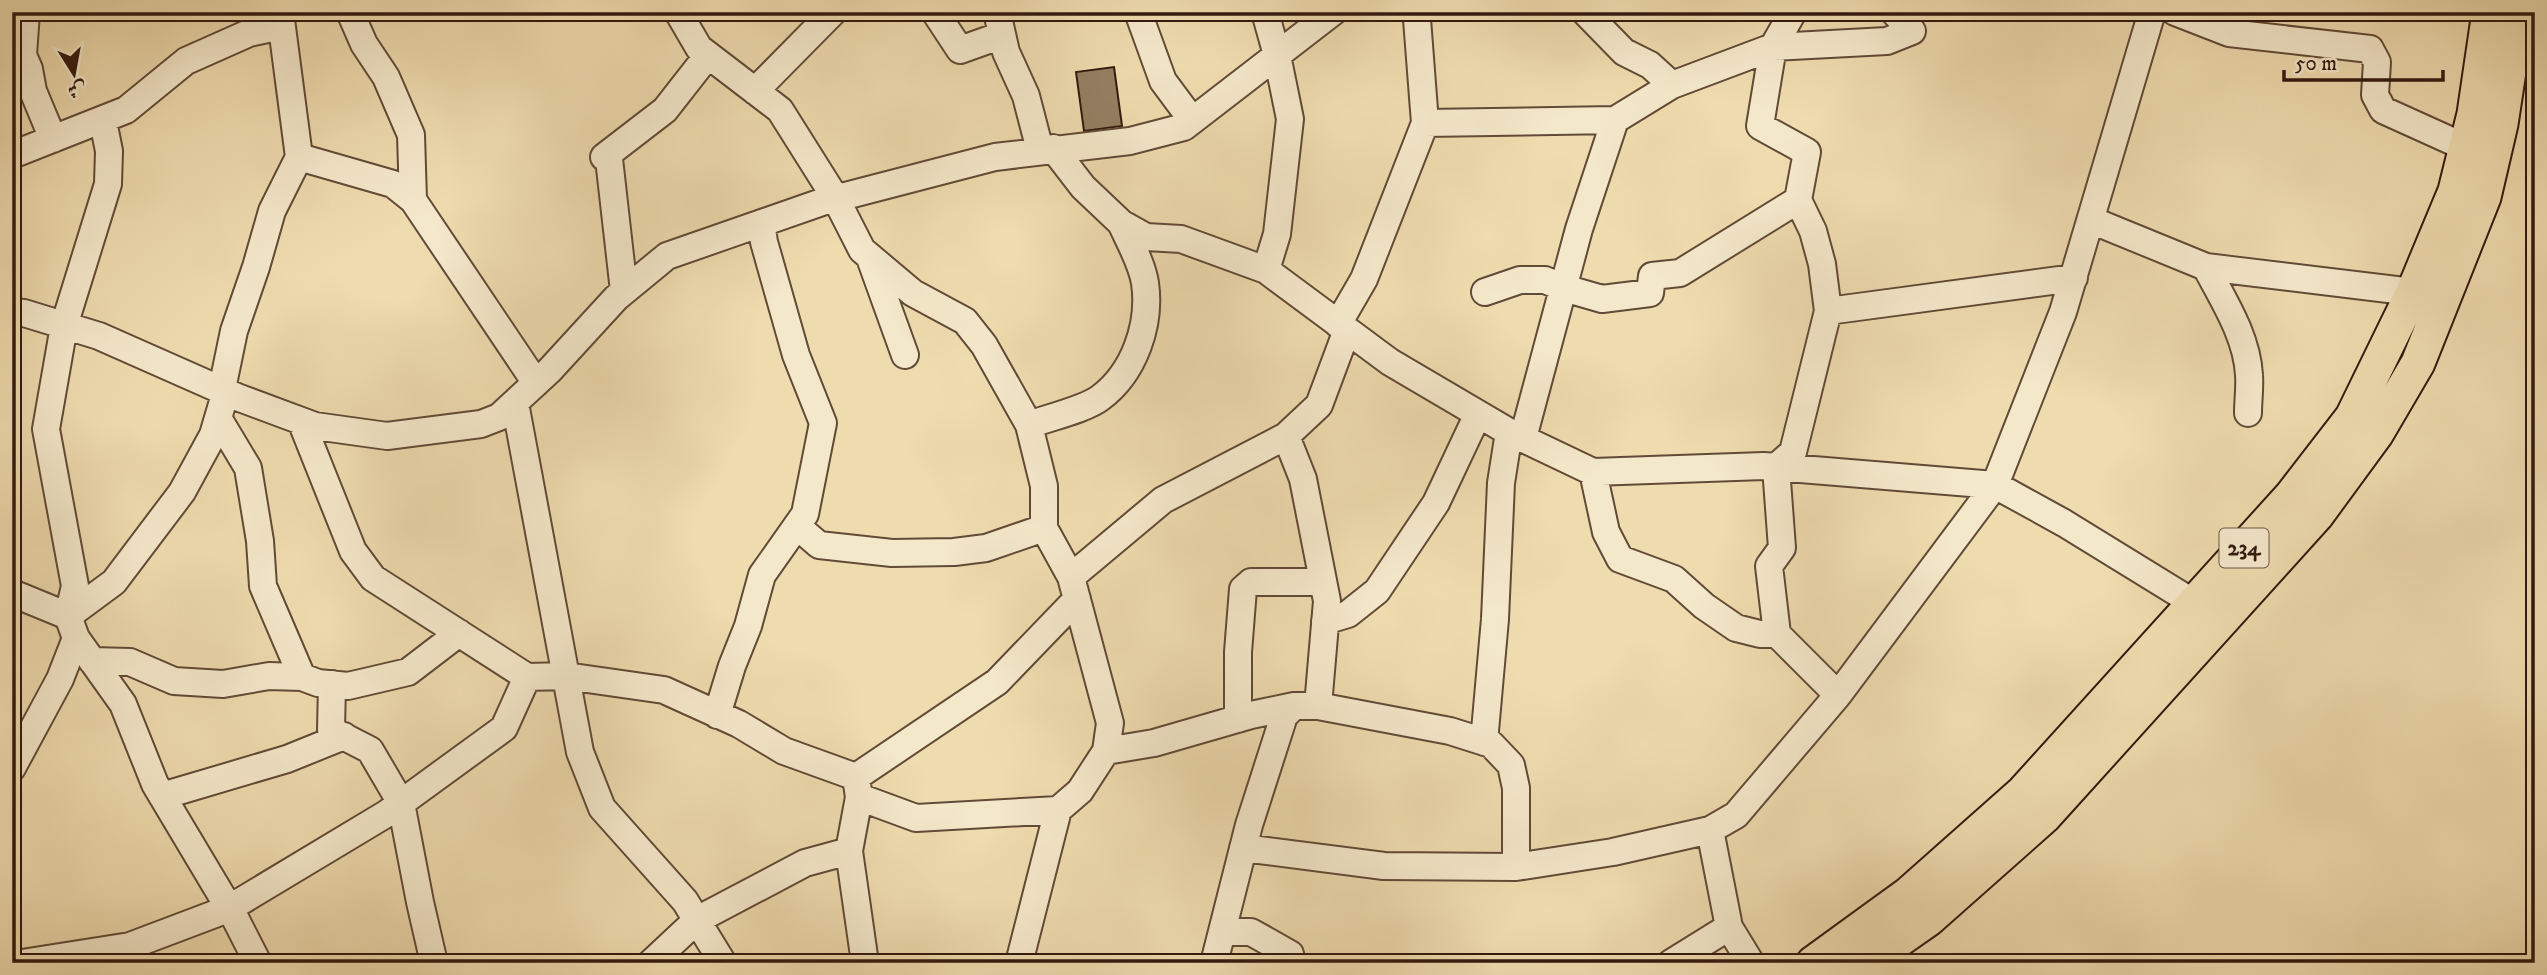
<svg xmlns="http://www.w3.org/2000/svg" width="2547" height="975" font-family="'IM FELL DW Pica',Amiri,serif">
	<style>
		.building { fill: #947e62; stroke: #32190f; stroke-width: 2 }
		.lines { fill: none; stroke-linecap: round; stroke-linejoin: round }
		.minor-casing { stroke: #614a37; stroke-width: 30 }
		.major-casing { stroke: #32190f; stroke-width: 37 }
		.minor { stroke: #f4e8ca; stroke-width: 26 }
		.major { stroke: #eedbae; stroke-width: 33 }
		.labels { text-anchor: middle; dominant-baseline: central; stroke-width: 6; stroke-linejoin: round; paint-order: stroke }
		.shield { fill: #f4e8ca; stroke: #6c5747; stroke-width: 2 }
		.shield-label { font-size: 23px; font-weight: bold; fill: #32190f }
	</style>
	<rect width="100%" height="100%" fill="#eedbae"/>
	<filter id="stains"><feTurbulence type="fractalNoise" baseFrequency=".00286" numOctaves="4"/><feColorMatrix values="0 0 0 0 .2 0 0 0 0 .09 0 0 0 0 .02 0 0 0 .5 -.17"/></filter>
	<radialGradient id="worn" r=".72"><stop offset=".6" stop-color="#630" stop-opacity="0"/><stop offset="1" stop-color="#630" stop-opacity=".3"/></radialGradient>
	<path class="building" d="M1114,67L1122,126L1084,131L1076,72Z"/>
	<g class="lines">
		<defs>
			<path id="minor" d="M350,12L364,44L386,77L411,135L413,200
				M678,12L699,48L780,110L836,199L862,250L913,293L965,321L984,345L1029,425L1044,486V528L1071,577L1110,723L1106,751L1080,791L1058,810L1019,963
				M935,12L960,50L1002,35
				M997,12L1006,52L1026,96L1040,150
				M1138,12L1163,81L1192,120
				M1265,12L1277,55L1290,119L1277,234L1266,270
				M1585,12L1624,52L1650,65L1672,85
				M1793,12L1773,47L1760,126L1807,152L1798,200
				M2175,12L2229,33L2370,49L2377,62L2375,95L2383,110L2467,148
				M12,54L23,55L29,69L33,91L53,139
				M23,55L26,12
				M755,91L833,12
				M1425,123L1615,120L1672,85L1773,47L1887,41L1912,31L1894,12
				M1053,148L1083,187L1121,223L1146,237L1181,239L1266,270L1390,362L1509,432L1593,472L1764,466L1995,485L2064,523L2194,603
				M12,155L126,110L186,61L249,33L281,26
				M299,157L393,184L413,200L536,383
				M2091,220L2206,267L2413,292
				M870,258L905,355
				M2206,267C2223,300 2247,336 2249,375C2250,387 2248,401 2248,413
				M624,291L609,159L604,157L665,110L708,55
				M1485,292L1520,280H1545L1564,288L1602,299L1650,293L1652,276L1680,273L1798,200L1813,231L1822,264L1828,311L1793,452L1776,467L1782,548L1769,566L1777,634
				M1828,311L2074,278
				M12,312L24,313L99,336L237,397L315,426L387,436L481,424L499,417L549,371L616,298L667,256L822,202L995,157L1130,141L1184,127L1333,12
				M1338,324L1364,279L1425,123L1417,19L1414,12
				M222,389L234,331L256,267L272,211L299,157L280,12
				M515,403L580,752L602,808L685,901L723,963
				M218,418L248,468L260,541L263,586L302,677
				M301,421L353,551L373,578L527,677L566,676L664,690L739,724L784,751L856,777L859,797L849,851L865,963
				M1029,425C1047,418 1086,409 1100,398C1134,373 1151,325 1145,283C1142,263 1129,241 1121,223
				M1286,436L1303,479L1327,601L1318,706
				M1523,438L1579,229L1615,120
				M1593,472L1606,532L1620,559L1674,579L1704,606L1736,628L1760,634H1777L1838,695
				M797,526L819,545L892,553L954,552L986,548L1044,528
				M1071,577L1163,500L1286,436L1319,405L1347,330
				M12,593L68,616L76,638L123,704L155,784L235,918L258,963
				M68,616L75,586L46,429L64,326L108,184L109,151L103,121
				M68,616L114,582L182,492L213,435L226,391
				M1325,621L1348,614L1377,591L1436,503L1478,414
				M92,661L130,662L174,681L223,684L269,676L302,677L318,683L348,686L408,672L459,633
				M332,684L331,730L370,750L401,803L420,902L434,963
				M717,715L732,666L748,626L762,575L805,514L823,423L796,355L764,242L761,223
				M1238,719V652L1243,589L1251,582H1323
				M1484,742L1495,619L1501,483L1509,432
				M1106,751L1154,743L1251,715L1294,706H1318L1450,731L1491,744L1511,765L1516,788V867
				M12,768L60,679L76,638
				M856,777L997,682L1077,599
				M162,796L287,759L344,736
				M859,797L916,818L1058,810
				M1243,848L1384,866L1516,867L1613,852L1710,830
				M1222,932H1251L1290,954L1292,963
				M22,963L130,946L228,909L386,814L504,728L527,677
				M651,963L697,920L805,863L849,851
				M1214,963L1249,825L1284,716L1294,706
				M1671,963L1729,927
				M1751,963L1729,927L1710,830L1736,815L1838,695L1995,485L2063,312L2152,12"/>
			<path id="major" d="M1813,963L1908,894L2023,792L2291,496L2352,417L2413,292L2455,191L2474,114L2489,12
				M1866,963L1929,919L2044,817L2317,515L2377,433L2418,363L2484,197L2501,124L2518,12"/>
		</defs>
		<use href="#minor" class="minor-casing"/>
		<use href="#major" class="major-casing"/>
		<use href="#minor" class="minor"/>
		<use href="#major" class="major"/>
	</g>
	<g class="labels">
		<rect class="shield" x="2219.5" y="528.5" width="49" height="39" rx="5"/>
		<g class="shield-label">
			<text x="2244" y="548">234</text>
		</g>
	</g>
	<rect width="2547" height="975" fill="none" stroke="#eedbae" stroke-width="42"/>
	<rect x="14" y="14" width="2519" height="947" fill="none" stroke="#32190f" stroke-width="3.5"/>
	<rect x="21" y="21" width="2505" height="933" fill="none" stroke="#32190f" stroke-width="2"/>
	<g transform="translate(74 74) rotate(169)" stroke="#f4e8ca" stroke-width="5" paint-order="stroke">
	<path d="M0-5L12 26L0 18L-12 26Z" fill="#32190f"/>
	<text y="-10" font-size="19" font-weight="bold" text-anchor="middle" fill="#32190f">ش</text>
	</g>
	<path d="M2284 70v10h159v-10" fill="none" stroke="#32190f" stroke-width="3.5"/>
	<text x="2295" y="70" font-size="21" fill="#32190f" stroke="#f4e8ca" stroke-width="5" paint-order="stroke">50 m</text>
	<rect width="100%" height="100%" filter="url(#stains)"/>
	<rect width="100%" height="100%" fill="url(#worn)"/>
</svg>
